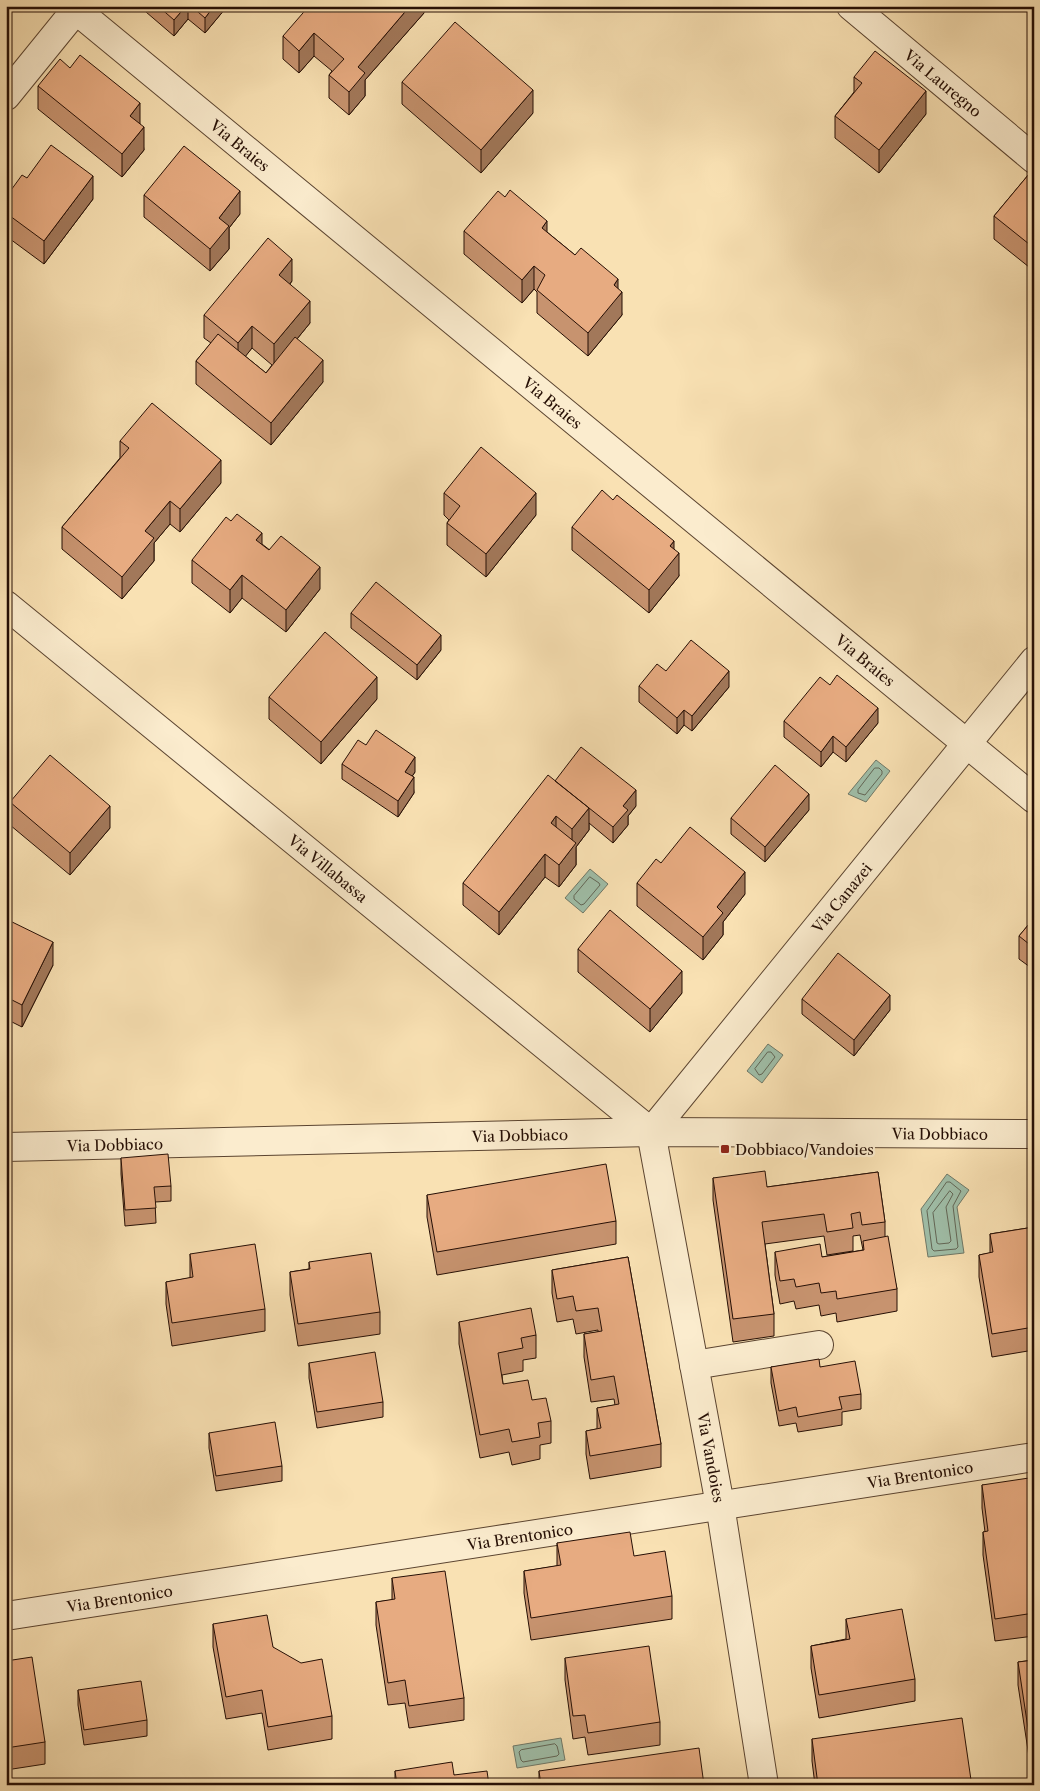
<svg xmlns="http://www.w3.org/2000/svg" width="1040" height="1791" font-family="'Libre Caslon Text',serif">
	<style>
		.water { fill: #9fbea8; stroke: #6f7867 }
		.lines { fill: none; stroke-linecap: round; stroke-linejoin: round }
		.shore { stroke: #626656; stroke-width: 1 }
		.minor-casing { stroke: #5b4430; stroke-width: 30 }
		.minor { stroke: #fbecce; stroke-width: 28 }
		.wall { fill: #c7936f; stroke: #260f05; fill-rule: evenodd }
		.shaded-wall { fill: #a2785a; stroke: #260f05 }
		.building { fill: #e7ab81; stroke: #260f05 }
		.poi-dot { fill: #8f2418; stroke: #fbecce; stroke-width: 2 }
		.labels { text-anchor: middle; dominant-baseline: central; stroke-width: 4.5; stroke-linejoin: round; paint-order: stroke }
		.street-label { font-size: 15px; fill: #260f05; stroke: #fbecce }
		.poi-label { font-size: 15px; fill: #260f05; stroke: #fbecce; text-anchor: start }
	</style>
	<rect width="100%" height="100%" fill="#f9e1b3"/>
	<filter id="stains"><feTurbulence type="fractalNoise" baseFrequency=".004" numOctaves="4"/><feColorMatrix values="0 0 0 0 .2 0 0 0 0 .09 0 0 0 0 .02 0 0 0 .5 -.17"/></filter>
	<radialGradient id="worn" r=".72"><stop offset=".6" stop-color="#630" stop-opacity="0"/><stop offset="1" stop-color="#630" stop-opacity=".3"/></radialGradient>
	<path class="water" d="M876,760L890,771L866,802L848,794Z
		M590,869L608,884L583,913L565,898Z
		M768,1044L783,1055L762,1083L747,1071Z
		M947,1174L969,1190L957,1207L964,1253L928,1257L921,1209Z
		M561,1738L565,1760L517,1768L513,1746Z"/>
	<g class="lines">
		<path class="shore" d="M875,768H879L882,771V774L865,795L858,793V790Z
			M590,877L599,883L600,885L584,904L581,905L574,899V896Z
			M768,1052H771L775,1057L762,1074L759,1075L755,1069Z
			M947,1182H950L961,1191L953,1206L958,1247L956,1249L934,1251L932,1249L927,1211Z
			M950,1191L953,1194L946,1207L951,1241L949,1243L939,1244L937,1243L933,1213Z
			M555,1744L557,1746L559,1754L557,1756L523,1762L521,1760L519,1752L521,1750Z"/>
		<defs>
			<g id="minor">
				<path id="s1" d="M71,6L1034,799"/>
				<path id="s2" d="M851,6L1034,159"/>
				<path d="M6,96L79,6"/>
				<path id="s3" d="M6,605L651,1132"/>
				<path id="s4" d="M651,1132L720,1505L764,1785"/>
				<path id="s5" d="M651,1132L1034,661"/>
				<path id="s6" d="M6,1147L651,1132L1034,1134"/>
				<path d="M694,1365L819,1345"/>
				<path id="s7" d="M6,1616L1034,1457"/>
			</g>
		</defs>
		<use href="#minor" class="minor-casing"/>
		<use href="#minor" class="minor"/>
	</g>
	<path class="wall" d="M139,6H225V9L205,33L188,19L174,36Z
		M424,6V13L365,80V96L349,115L329,98V75L332,71L314,56L299,73L283,59V36Z
		M1028,6H1034V17L1028,12Z
		M854,77L926,114L879,173L835,138V116L854,92Z
		M402,82L533,113L481,173L402,104Z
		M38,86L140,124L144,150L122,177L38,109Z
		M1034,168V271L994,239V216Z
		M27,178L93,199L44,264L6,236V197Z
		M144,195L240,214L229,228V249L210,271L144,217Z
		M464,231L547,232L575,255L618,289L622,315L588,356L537,313V292L534,289L522,303L464,254Z
		M292,281L290,284L310,323L297,339L323,382L271,445L196,384V361L211,343L204,338V315ZM252,348L272,365L266,373L245,356Z
		M1034,403V432L1031,430V407Z
		M120,441L221,483L180,532L170,524L154,543V561L122,599L62,549V527L120,458Z
		M444,493L536,515L486,577L447,545V523L449,520L444,515Z
		M572,527L674,549L679,576L649,613L572,550Z
		M262,544L320,589L286,632L242,598L230,613L192,583V560Z
		M351,613L441,650L417,680L351,628Z
		M666,671L729,687L692,731L684,725L677,734L639,702V686Z
		M269,697L377,699L321,764L269,719Z
		M784,721L878,723L846,762L833,752L821,767L784,737Z
		M366,745L415,772L412,776L414,793L398,817L342,779V764Z
		M555,781L636,806L628,816V825L613,843L589,823V830L576,847V865L559,887L545,877L499,935L463,905V883Z
		M10,802L110,828L70,875L10,825Z
		M809,810L765,862L731,834V818Z
		M661,863L745,894L723,922V935L703,960L637,906V883Z
		M1034,918V970L1019,959V936Z
		M6,919L53,965L22,1027L6,1019Z
		M578,949L682,993L650,1032L578,972Z
		M802,999L890,1010L854,1056L802,1014Z
		M121,1158L171,1186V1201L155,1202L156,1223L125,1226L121,1174Z
		M878,1172L885,1222V1237L897,1289V1311L837,1322L836,1313L821,1316L819,1305L796,1309L794,1301L780,1304L775,1275V1252L822,1257L863,1250L860,1235L853,1236V1251L827,1255L824,1236L765,1244L774,1314V1336L733,1342L713,1200V1178L767,1187Z
		M427,1195L616,1221V1244L437,1275L427,1217Z
		M1034,1227V1350L992,1357L979,1277V1255L990,1253V1234Z
		M190,1254L265,1309V1331L172,1346L166,1304V1282L190,1278Z
		M628,1257L661,1444V1467L590,1479L586,1454V1431L597,1429V1408L615,1405L614,1399L591,1402L584,1357V1334L598,1332V1330L576,1334L573,1319L557,1322L552,1293V1270Z
		M309,1262L380,1312V1334L298,1346L290,1295V1272L309,1269Z
		M459,1322L536,1335V1358L523,1360V1371L502,1375L503,1384L532,1400L551,1421V1443L540,1445V1459L512,1465L509,1452L480,1458L459,1344Z
		M309,1363L383,1402V1417L317,1428L309,1378Z
		M771,1367H820L861,1394V1409L842,1412V1425L798,1432L796,1423L779,1426L771,1383Z
		M209,1433L282,1466V1481L216,1491L209,1448Z
		M982,1485H1034V1636L995,1641L983,1555V1532H985L982,1508Z
		M557,1543L634,1556L672,1596V1619L531,1640L524,1593V1571L557,1566Z
		M392,1578L464,1698V1720L409,1728L405,1703L388,1705L376,1625V1602L392,1600Z
		M846,1619L915,1679V1701L819,1718L811,1668V1646L846,1639Z
		M213,1624L273,1647L332,1716V1739L268,1750L262,1713L226,1719L213,1647Z
		M565,1658L660,1722V1745L588,1755L585,1737L573,1739L565,1680Z
		M1034,1660V1757H1029L1018,1685V1662Z
		M6,1661L45,1742V1764L6,1770Z
		M78,1690L147,1720V1736L84,1745L78,1705Z
		M812,1739L971,1780V1785H815L812,1761Z
		M395,1771L454,1775L489,1785H395Z
		M539,1771L704,1785H539Z"/>
	<path class="shaded-wall" d="M6,6H11V9L6,16Z
		M186,6H188V19L174,36V20Z
		M214,6H225V9L205,33V18Z
		M410,6H424V13L365,80V96L349,115V92L358,67Z
		M314,33V56L299,73V51Z
		M533,90V113L481,173V150Z
		M926,91V114L879,173V150Z
		M140,103V126L130,116Z
		M144,127V150L122,177V154Z
		M93,176V199L44,264V241Z
		M240,191V214L229,228V249L210,271V249L219,218Z
		M547,221V243L542,228Z
		M292,259V281L279,297V275Z
		M534,266V289L522,303V280Z
		M618,279V297L622,292V315L588,356V333L614,285Z
		M310,301V323L274,367V344Z
		M9,321V336L6,340V324Z
		M252,326V348L238,366V343Z
		M323,360V382L271,445V423Z
		M221,460V483L180,532V509Z
		M536,493V515L486,577V554Z
		M170,501V524L154,543V561L122,599V577L145,531Z
		M262,533V555L256,540Z
		M674,541V559L679,553V576L649,613V590L670,546Z
		M320,567V589L286,632V610Z
		M242,575V598L230,613V590Z
		M441,635V650L417,680V665Z
		M729,671V687L692,731V716Z
		M377,677V699L321,764V742Z
		M878,708V723L846,762V747Z
		M684,710V725L677,734V718Z
		M833,736V752L821,767V752Z
		M415,757V772L405,787V772Z
		M414,777V793L398,817V801Z
		M636,790V806L628,816V825L613,843V827L623,806Z
		M809,794V810L765,862V847Z
		M110,806V828L70,875V853Z
		M589,808V830L576,847V865L559,887V865L572,848V829Z
		M556,816V839L551,823Z
		M545,854V877L499,935V912Z
		M745,872V894L723,922V935L703,960V937L717,907Z
		M53,942V965L22,1027V1005Z
		M682,971V993L650,1032V1009Z
		M890,995V1010L854,1056V1040Z"/>
	<path class="building" d="M158,6H186L174,20Z
		M191,6H214L205,18Z
		M309,6H410L358,67L365,73L349,92L329,75L344,59L314,33L299,51L283,36Z
		M455,22L533,90L481,150L402,82Z
		M875,51L926,91L879,150L835,116L862,83L854,77Z
		M80,55L140,103L130,116L144,127L122,154L38,86L60,59L70,68Z
		M51,145L93,176L44,241L6,213V197L22,175L27,178Z
		M184,146L240,191L219,218L229,226L210,249L144,195Z
		M1034,168V248L994,216Z
		M510,190L547,221L542,228L575,255L581,248L618,279L614,285L622,292L588,333L537,290L545,275L534,266L522,280L464,231L498,191L505,197Z
		M268,238L292,259L279,275L310,301L274,344L252,326L238,343L204,315Z
		M6,318L9,321L6,324Z
		M218,334L266,373L295,337L323,360L271,423L196,361Z
		M152,403L221,460L180,509L170,501L145,531L154,538L122,577L62,527L129,448L120,441Z
		M1034,403V409L1031,407Z
		M481,447L536,493L486,554L447,523L460,506L444,493Z
		M602,490L613,500L617,495L674,541L670,546L679,553L649,590L572,527Z
		M237,514L262,533L256,540L269,550L281,536L320,567L286,610L242,575L230,590L192,560L226,517L231,521Z
		M376,582L441,635L417,665L351,613Z
		M325,632L377,677L321,742L269,697Z
		M691,640L729,671L692,716L684,710L677,718L639,686L657,664L666,671Z
		M837,675L878,708L846,747L833,736L821,752L784,721L820,677L830,685Z
		M376,730L415,757L405,772L414,777L398,801L342,764L358,740L366,745Z
		M581,747L636,790L623,806L628,810L613,827L555,781Z
		M50,755L110,806L70,853L10,802Z
		M775,765L809,794L765,847L731,818Z
		M548,775L589,808L572,829L556,816L551,823L576,843L559,865L545,854L499,912L463,883Z
		M690,827L745,872L717,907L723,913L703,937L637,883L656,859L661,863Z
		M610,910L682,971L650,1009L578,949Z
		M1034,918V948L1019,936Z
		M6,919L53,942L22,1005L6,997Z
		M838,953L890,995L854,1040L802,999Z
		M168,1154L171,1186L154,1187L156,1208L125,1210L121,1158Z
		M606,1164L616,1221L437,1252L427,1195Z
		M765,1171L767,1187L878,1172L885,1222L862,1225L860,1212L851,1214L853,1228L827,1232L824,1214L762,1222L774,1314L733,1319L713,1178Z
		M1034,1227V1327L992,1334L979,1255L993,1252L990,1234Z
		M888,1236L897,1289L837,1299L836,1291L821,1293L819,1283L796,1287L794,1279L780,1281L775,1252L820,1244L822,1257L864,1250L863,1241Z
		M255,1244L265,1309L172,1323L166,1282L193,1277L190,1254Z
		M371,1253L380,1312L298,1324L290,1272L310,1269L309,1262Z
		M628,1257L661,1444L590,1456L586,1431L601,1428L597,1408L619,1404L614,1376L591,1380L584,1334L602,1331L598,1308L576,1311L573,1296L557,1299L552,1270Z
		M531,1308L536,1335L521,1338L523,1348L498,1353L503,1384L528,1380L532,1400L546,1398L551,1421L538,1423L540,1437L512,1442L509,1429L480,1435L459,1322Z
		M375,1352L383,1402L317,1412L309,1363Z
		M819,1359L820,1367L855,1361L861,1394L839,1397L842,1409L798,1417L796,1407L779,1411L771,1367Z
		M275,1422L282,1466L216,1476L209,1433Z
		M1029,1478L1030,1486L1034,1485V1613L995,1619L983,1532L988,1531L982,1485Z
		M630,1532L634,1556L665,1551L672,1596L531,1618L524,1571L561,1565L557,1543Z
		M445,1571L464,1698L409,1706L405,1680L388,1683L376,1602L395,1599L392,1578Z
		M902,1609L915,1679L819,1695L811,1646L850,1639L846,1619Z
		M267,1615L273,1647L301,1663L322,1659L332,1716L268,1727L262,1690L226,1697L213,1624Z
		M649,1646L660,1722L588,1733L585,1715L573,1716L565,1658Z
		M32,1657L45,1742L6,1748V1661Z
		M1034,1660V1734L1029,1735L1018,1662Z
		M141,1681L147,1720L84,1730L78,1690Z
		M962,1718L971,1780L939,1785H818L812,1739Z
		M699,1748L704,1785H541L539,1771Z
		M452,1762L454,1775L487,1771L489,1785H397L395,1771Z"/>
	<rect class="poi-dot" x="720" y="1144" width="10" height="10" rx="2.5"/>
	<g class="labels">
		<g class="street-label">
			<text stroke="none"><textPath href="#s2" startOffset="120">Via Lauregno</textPath></text>
			<text stroke="none"><textPath href="#s1" startOffset="219">Via Braies</textPath></text>
			<text stroke="none"><textPath href="#s1" startOffset="624">Via Braies</textPath></text>
			<text stroke="none"><textPath href="#s1" startOffset="1029">Via Braies</textPath></text>
			<text stroke="none"><textPath href="#s3" startOffset="416">Via Villabassa</textPath></text>
			<text stroke="none"><textPath href="#s5" startOffset="302">Via Canazei</textPath></text>
			<text stroke="none"><textPath href="#s6" startOffset="934">Via Dobbiaco</textPath></text>
			<text stroke="none"><textPath href="#s6" startOffset="514">Via Dobbiaco</textPath></text>
			<text stroke="none"><textPath href="#s6" startOffset="109">Via Dobbiaco</textPath></text>
			<text stroke="none"><textPath href="#s4" startOffset="331">Via Vandoies</textPath></text>
			<text stroke="none"><textPath href="#s7" startOffset="925">Via Brentonico</textPath></text>
			<text stroke="none"><textPath href="#s7" startOffset="520">Via Brentonico</textPath></text>
			<text stroke="none"><textPath href="#s7" startOffset="115">Via Brentonico</textPath></text>
		</g>
		<g class="poi-label">
			<text x="735" y="1149">Dobbiaco/Vandoies</text>
		</g>
	</g>
	<rect width="1040" height="1791" fill="none" stroke="#f9e1b3" stroke-width="25"/>
	<rect x="8" y="8" width="1025" height="1776" fill="none" stroke="#260f05" stroke-width="2.5"/>
	<rect x="12" y="12" width="1015" height="1766" fill="none" stroke="#260f05"/>
	<rect width="100%" height="100%" filter="url(#stains)"/>
	<rect width="100%" height="100%" fill="url(#worn)"/>
</svg>
